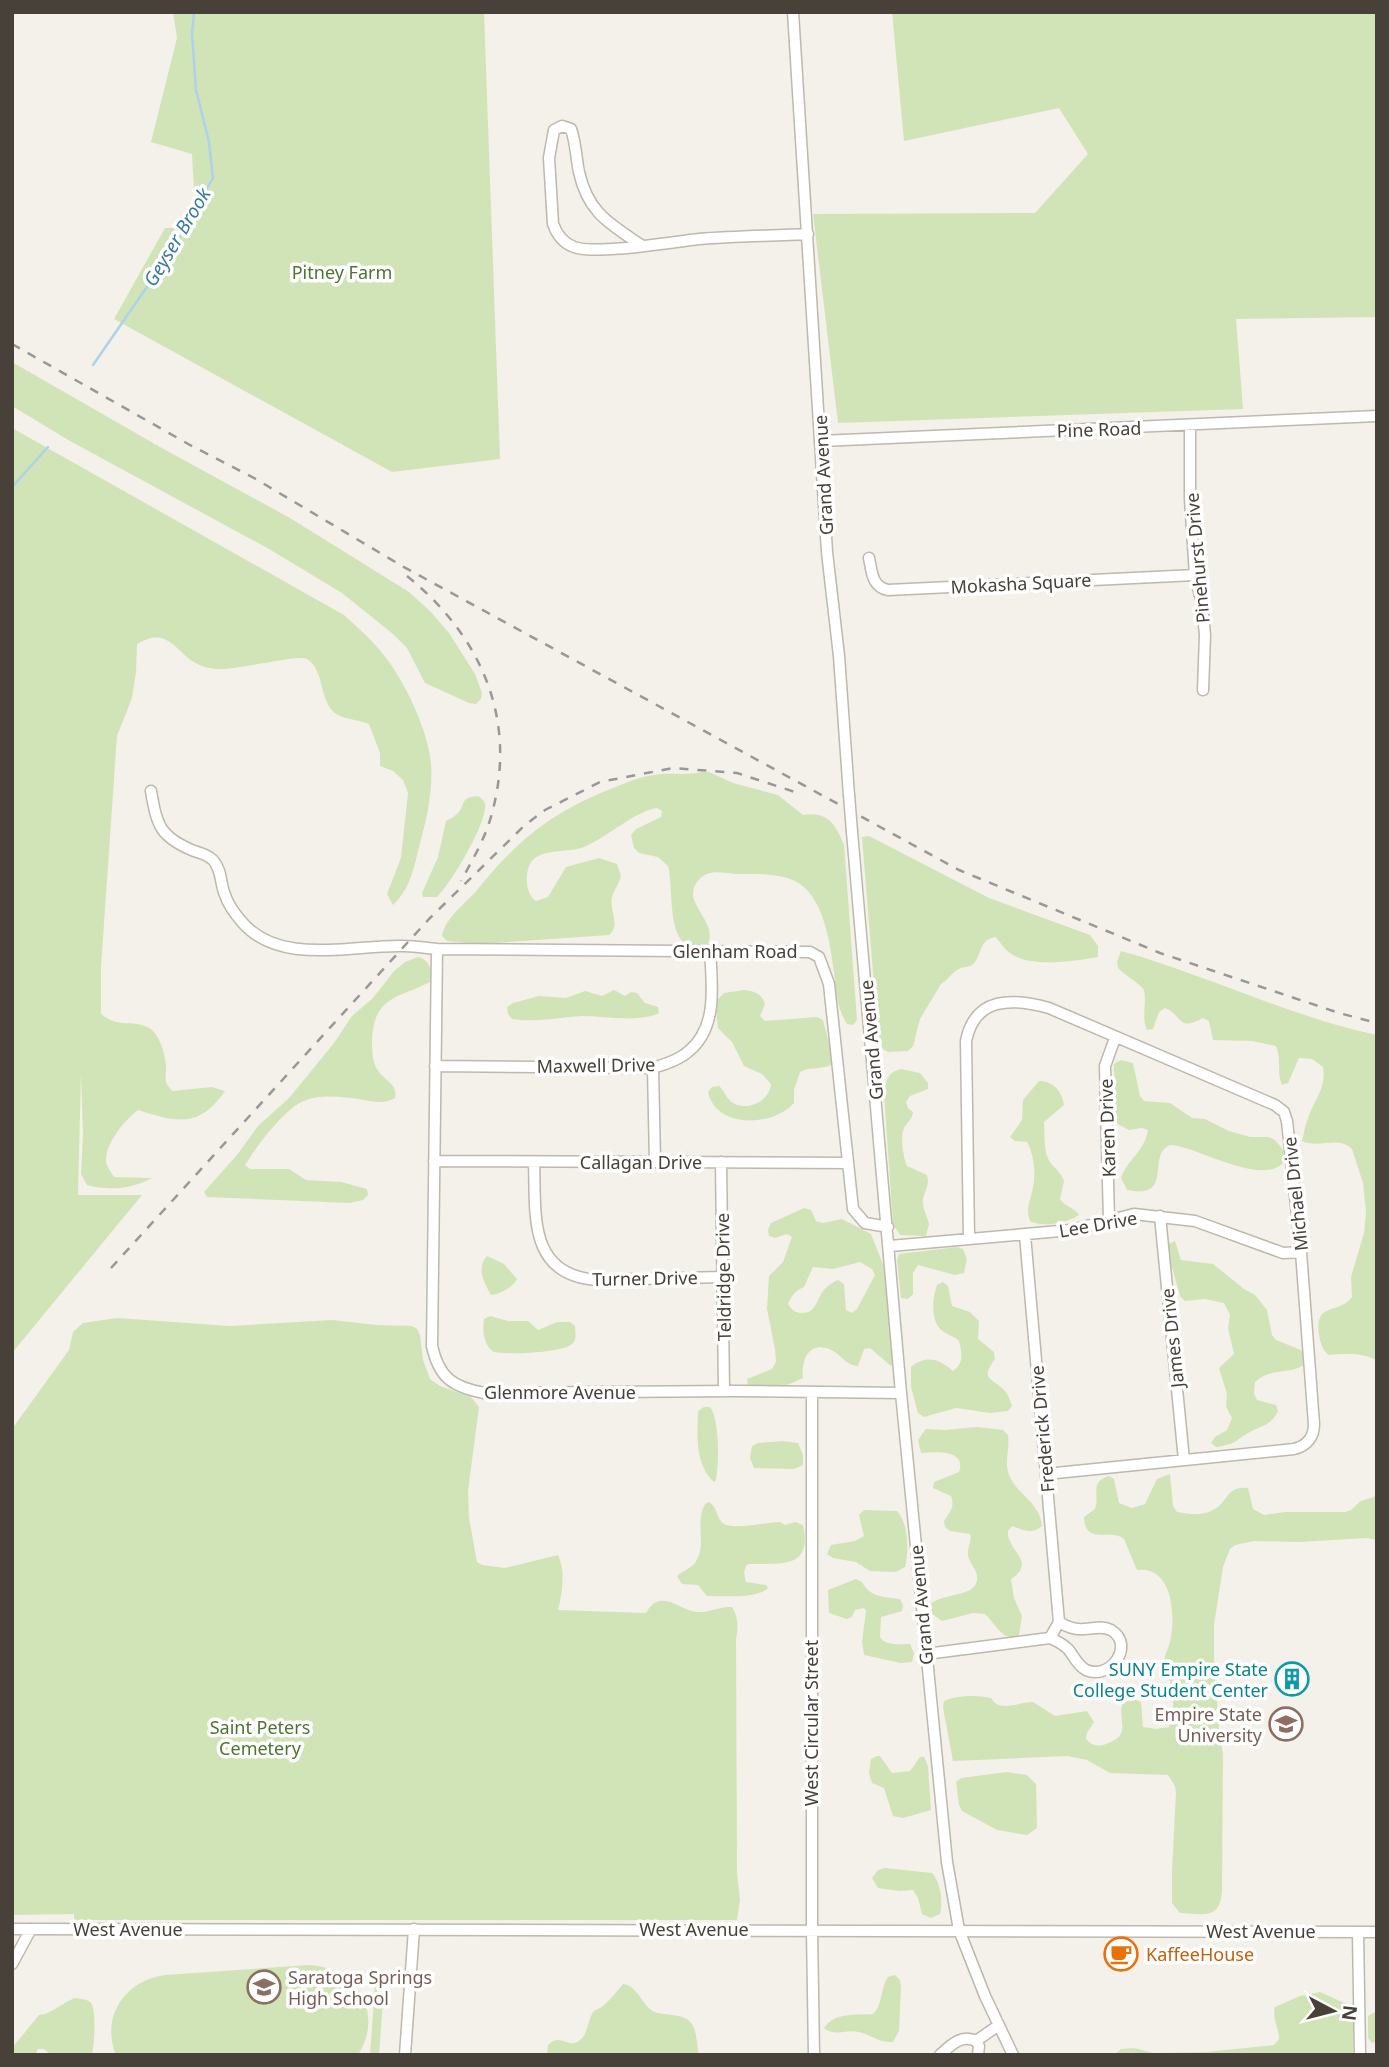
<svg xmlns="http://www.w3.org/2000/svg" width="1389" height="2067" font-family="'Noto Sans',sans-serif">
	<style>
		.green { fill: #d1e4b7; fill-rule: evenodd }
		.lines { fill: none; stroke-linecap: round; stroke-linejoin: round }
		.stream { stroke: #acd3ea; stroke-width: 2.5 }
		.minor-casing { stroke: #beb8ad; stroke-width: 13 }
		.minor { stroke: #fff; stroke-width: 10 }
		.rail { stroke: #989898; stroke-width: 2.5; stroke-dasharray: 9 9; stroke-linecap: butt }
		.minor-bridge-casing { stroke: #beb8ad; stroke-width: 13; stroke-linecap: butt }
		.minor-bridge { stroke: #fff; stroke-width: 10 }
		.labels { text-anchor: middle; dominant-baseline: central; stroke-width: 7; stroke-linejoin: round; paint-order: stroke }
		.park-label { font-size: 18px; fill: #4d7431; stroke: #fff }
		.street-label { font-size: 18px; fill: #474139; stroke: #fff }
		.culture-label { font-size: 18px; fill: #0d838f; stroke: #fff; text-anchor: end }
		.education-label { font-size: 18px; fill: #785e54; stroke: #fff; text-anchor: end }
		.food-label { font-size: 18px; fill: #c56008; stroke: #fff; text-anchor: start }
		.water-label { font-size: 19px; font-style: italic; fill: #397aa2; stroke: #fff }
	</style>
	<rect width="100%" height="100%" fill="#f4f0ea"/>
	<path class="green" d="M173,12H484L500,459L392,472L114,319L165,228H196L192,154L151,142L177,38Z
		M892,12H1377V317L1236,319L1243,409L838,423L813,214L1035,213L1088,154L1059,108L904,141Z
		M12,362L160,447L290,518L409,592L430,611L449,633L475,674L482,693L481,699L476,704L469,703L425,683L407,648L393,634L342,593L269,549L70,441L12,406Z
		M12,428L344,615C357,627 371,639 382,653C403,677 429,732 431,764C433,790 427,818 420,843C414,867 411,888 393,905L387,894L401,858L408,793L403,780L393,771L380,766V753L369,724C360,720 344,719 338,715C318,704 326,671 307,659C299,654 234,671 216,669C175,666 176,621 137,644L136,672L132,698L117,736L101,967V1014C120,1029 129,1019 147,1027C159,1032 165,1053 166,1065C167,1071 164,1076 166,1082C167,1085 170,1088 172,1091L212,1087L225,1091C199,1129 176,1122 138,1110C125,1120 105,1143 106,1162C107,1167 111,1172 114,1177L152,1178C132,1189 109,1191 87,1185L81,1174L83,1136L81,1073L78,1195H142L12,1353Z
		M702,772H709L733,783L778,795L803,815C828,811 836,825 844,845L857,1020L853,1025L847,1024C837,1009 836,990 834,972C830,944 824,895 795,881C778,873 755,874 736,874C722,873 707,868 697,882C681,904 720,921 707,946C663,959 675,889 668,866L658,857L639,853L634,848L631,835L636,829L661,817L662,811L657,808C637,810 606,838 584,847C570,853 542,848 532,861C524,871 525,895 536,901L548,897L566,867L599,858L617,864L621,876C619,884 614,890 612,897C609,911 621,925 609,935L480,944L447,941L442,936C445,918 465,904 477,890C517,841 549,814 608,790C623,784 638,777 654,775C670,772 686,776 702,772Z
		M478,796C481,798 484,800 485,804C488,822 450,885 437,897H423L422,893L438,857L446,821C450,819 454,817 457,814C467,804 458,798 478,796Z
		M869,836L989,898L1090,935L1098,946V957C1076,961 1035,967 1015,956C1006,952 1001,944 996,937C980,939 982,952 975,962C971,968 964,966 959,969C952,972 948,980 941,984L920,1019L913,1046L908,1051L888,1052L882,1048L878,1035L862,837Z
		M1121,951C1207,975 1288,1016 1377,1035V1361C1363,1352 1345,1354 1329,1355C1322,1350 1321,1344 1319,1335C1314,1301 1339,1315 1352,1297L1351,1277L1364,1233L1366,1212L1363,1183L1352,1149C1339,1135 1318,1149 1302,1141C1304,1133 1305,1125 1308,1118C1314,1100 1327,1087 1323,1067L1312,1059L1299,1058L1288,1083L1282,1085C1276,1072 1282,1059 1276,1046L1252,1041L1213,1040L1209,1021L1203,1018C1177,1032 1184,1016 1165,1008L1159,1012L1153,1029L1147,1030C1141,1017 1147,1003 1144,990C1141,984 1124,975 1118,968L1117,962Z
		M418,957C430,960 433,971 430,982C399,998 374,996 372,1039C372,1049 372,1064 379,1072C386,1081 398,1085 395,1098C384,1105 371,1101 358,1099C341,1097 320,1094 304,1101C285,1108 256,1147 245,1165L250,1169H289L306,1180L341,1182L367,1189L368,1195L363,1200L350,1203L207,1197L204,1192L237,1155L258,1126L289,1098L334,1043L352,1016L373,998L394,971L405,962Z
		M614,990L625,996L631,992L637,993L645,1003L658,1007L659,1013C640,1023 605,1016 583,1016C560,1017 535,1023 512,1019L508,1014L507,1007L513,1003L539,996L566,998L585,991L602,996Z
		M744,990C755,991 762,994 765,1004L760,1016L765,1021L817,1017L823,1020L833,1059L831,1065C821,1070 811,1066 800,1072L794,1090V1103C773,1127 716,1129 708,1092L712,1087L719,1086C725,1091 726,1099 733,1103C749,1112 770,1100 771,1084L762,1074L744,1066L732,1042L718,1028L715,1002L724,993Z
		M1121,1060L1133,1063L1140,1096L1144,1101L1170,1103L1192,1118L1205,1119L1229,1131L1250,1137H1269L1275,1140L1284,1151L1283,1163C1261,1186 1198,1147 1171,1145C1145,1153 1176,1200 1127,1190L1121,1178C1127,1160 1145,1151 1148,1130L1142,1128L1129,1130L1116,1123C1113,1108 1116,1096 1115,1081C1115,1075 1113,1070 1114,1064Z
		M901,1069L920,1073L928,1083V1089L910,1096L906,1102L908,1108L913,1112C912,1120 908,1121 904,1128C900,1137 903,1157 907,1166L927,1175C930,1185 925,1190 923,1199C922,1209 927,1215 929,1224L926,1236L900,1235L893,1224L884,1094C886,1082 887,1072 901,1069Z
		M1039,1081C1053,1081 1062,1091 1064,1105L1044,1122C1045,1134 1043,1152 1050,1162C1055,1169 1061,1172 1064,1181L1060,1199C1065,1207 1074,1207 1079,1215C1067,1223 1043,1228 1030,1221C1025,1208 1031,1200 1033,1187C1036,1174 1034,1154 1027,1142L1015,1141L1010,1137L1022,1120L1023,1100Z
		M804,1208L811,1210L816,1221L823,1223L842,1219L871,1234L888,1277L891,1336L895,1361L891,1366L870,1348L864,1349L858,1366C847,1366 842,1356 833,1351C810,1339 801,1359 803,1378C788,1386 764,1393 748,1386L747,1379L772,1369L776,1362L775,1349L767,1309L769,1276L783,1262L792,1237L787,1234L775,1238L769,1236L768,1230L771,1223ZM860,1262L872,1269L875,1275L857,1309L852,1313L846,1310L844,1284L838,1280C833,1282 828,1285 824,1290C816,1299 817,1313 802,1313C795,1313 792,1310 788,1304C791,1296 796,1290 804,1287L813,1267L833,1269Z
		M1175,1241L1181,1260L1213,1264L1244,1289L1255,1295L1267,1310L1272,1335L1276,1340L1301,1350L1308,1361C1293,1377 1275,1365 1255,1382L1254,1394L1257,1400L1276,1405L1278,1411C1272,1424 1264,1425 1252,1431C1235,1439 1239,1444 1216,1447L1211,1443L1215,1437L1227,1430L1232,1418L1226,1407L1227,1394L1219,1368L1234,1354L1228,1328L1230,1315L1224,1303L1205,1299L1185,1301L1180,1296L1169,1257V1244Z
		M957,1247L963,1249L967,1259L964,1273L955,1275L918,1265L913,1273V1294L908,1299L901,1298L897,1260L899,1254Z
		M487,1256L504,1264L517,1279C512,1288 500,1294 491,1295C484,1282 476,1268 487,1256Z
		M943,1282L948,1286L952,1306L970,1312L979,1321L978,1339L994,1352L995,1359C980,1380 991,1377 1004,1390C1008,1394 1010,1400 1012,1406L1008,1411L990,1413L956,1408L924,1417L918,1413L911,1387V1367C927,1354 940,1360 953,1371C964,1363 962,1353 959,1341C954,1336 950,1336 944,1332C930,1324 932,1298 937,1285Z
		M490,1316L508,1321H528L538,1330L557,1322H570L575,1326C575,1332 577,1339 573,1343C565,1353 507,1355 494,1352C484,1346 482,1331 484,1319Z
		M117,1318L230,1326L332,1320L377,1325L412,1326L417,1329L420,1335L423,1360L430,1379L440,1386L471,1397L479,1407L468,1491L469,1518L477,1562L482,1565L505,1568L558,1555C566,1571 562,1594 558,1610L646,1613C660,1587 679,1610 697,1612C709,1613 720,1606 732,1607C739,1618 738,1628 736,1640L737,1873L740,1900L737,1920H74V1914L12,1915V1429L69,1350L73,1332L83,1323Z
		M704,1407H710C720,1421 719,1463 716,1480L714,1482C695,1465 697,1435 698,1411Z
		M977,1427L1003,1430L1008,1435C1010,1449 1004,1462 1009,1475C1017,1495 1040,1502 1042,1526C1032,1535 1023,1530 1012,1526L1008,1531C1006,1551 1038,1561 1011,1579L1014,1598L1022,1616L1019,1635C1004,1644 995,1623 985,1614L973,1613L942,1621L931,1613L929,1606C939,1592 980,1599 977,1576C976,1568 969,1563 968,1555C967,1547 972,1542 970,1534L950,1531L945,1527L944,1521C950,1512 955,1507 951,1496L933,1488L934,1482L959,1472C967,1449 935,1452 921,1453L918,1440L926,1429L944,1430Z
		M782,1441L798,1443L803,1455V1465L794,1469L754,1468L750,1458L752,1446L758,1443Z
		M1170,1474L1173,1506L1177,1512C1189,1514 1200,1516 1211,1511C1229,1504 1224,1486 1248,1488L1253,1509L1264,1515L1285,1512H1345L1351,1510L1361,1501L1374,1497L1377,1492V1540L1367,1538L1299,1542L1254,1541L1235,1545L1230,1549L1223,1567L1214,1625V1657L1219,1729L1223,1755L1222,1891C1220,1920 1204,1914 1180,1913L1172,1903V1870L1176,1793L1175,1786L1168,1775L1110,1773L1087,1760L1067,1756L953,1761L943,1708L944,1701C957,1695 977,1695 991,1698C999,1713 1018,1702 1033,1702L1055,1716L1087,1711L1094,1722L1087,1733L1086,1739C1092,1746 1098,1747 1106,1744C1134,1735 1116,1720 1123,1702L1136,1700L1141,1702L1143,1727L1156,1729L1169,1727C1175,1712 1174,1693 1169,1678C1167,1675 1164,1672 1164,1668C1162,1660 1168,1650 1170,1642C1176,1617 1173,1565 1137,1570L1124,1539C1110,1528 1085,1546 1084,1517L1095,1509C1100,1494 1089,1482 1109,1476L1114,1479L1119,1503L1132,1508L1145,1504L1157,1479Z
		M709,1502C718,1507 716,1519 724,1524C736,1530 766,1522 780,1522L785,1525L795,1522L803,1525C813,1570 780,1563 748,1564C743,1568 744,1576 746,1582L766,1585L768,1588C757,1599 722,1596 707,1596L698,1585L682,1584L677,1576C683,1571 691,1568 695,1563C708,1544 694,1525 705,1504Z
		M864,1510L897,1511C909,1524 909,1552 905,1567L896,1572L870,1571L856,1562L833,1558L827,1554L831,1545L855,1541L864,1536L859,1515Z
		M856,1579L862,1582C870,1597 883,1597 900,1599L903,1605L902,1611L881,1617L880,1637C885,1646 900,1644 910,1644L914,1653L912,1662L901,1663L864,1655L862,1642L866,1611L864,1608L855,1610L852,1617L847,1619L829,1613L828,1590Z
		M877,1756H880L892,1773L910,1771L920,1757H924L928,1766L931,1810L903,1818L893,1816L884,1788L872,1783L869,1773L871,1759Z
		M1007,1772L1027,1775L1036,1784L1037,1828L1027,1835L997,1830L962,1811L959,1805L956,1782L961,1778Z
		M885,1868L932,1873C941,1883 943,1901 940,1914L931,1918L922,1914L918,1898L913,1890L900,1891L878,1888L872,1878L878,1870Z
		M308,1965C356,1966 385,2013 358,2055H116C100,2016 126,1980 165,1975Z
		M895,1975L900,1980L901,1986L899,2031L893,2042C880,2043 871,2035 859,2032C847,2029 835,2037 824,2028C835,2012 856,2015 873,2014C883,2005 880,1989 888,1977Z
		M623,1984C639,1986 641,2006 655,2012C666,2016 684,2013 691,2023C697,2030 697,2046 699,2055H547L548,2045C561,2032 568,2049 579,2041C589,2034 587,2020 594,2011C597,2009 601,2008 604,2005C611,1999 617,1991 623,1984Z
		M375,1986L384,1987L379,2055H370Z
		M1320,1992L1351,2006L1353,2012V2055H1114L1121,2049L1134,2048L1153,2053L1206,2052L1274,2045L1279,2039C1279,2027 1272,2020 1275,2007L1300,1996Z
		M75,1998C81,1999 88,1999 91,2003C97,2012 94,2045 92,2055H51L44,2049H38L35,2055H12V2048L39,2015C50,2015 63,2002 75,1998Z
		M1377,2011V2041L1372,2043L1368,2038V2016Z"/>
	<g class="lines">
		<path class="stream" d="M93,365L169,255L213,178L209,142L196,90L192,34L194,12
			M12,487L48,447"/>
		<defs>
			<path id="minor" d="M793,12L827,552L839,656L849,795
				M641,245C610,224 588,213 579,172C576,158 576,143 571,129L562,126L554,130L549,158L553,224C557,235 563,243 574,247C597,255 671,242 699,239C735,236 771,236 808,234
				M1190,426V499L1195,575L1202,604L1205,635L1203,690
				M821,441L1377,416
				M869,558C872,572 872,587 888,590L1195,575
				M151,791C157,826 160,837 194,851C201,853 208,855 213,860C222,870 220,883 225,895C228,904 235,914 242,922C280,967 354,944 405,946C415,946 426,948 437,949L810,952L819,957L829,984L853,1209L865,1223L888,1227
				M852,832L901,1393L947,1862L959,1930L985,1996L1013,2055
				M437,949L432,1346C439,1378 453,1387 484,1393L735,1391L901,1393
				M435,1066L653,1068C665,1064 679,1060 689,1051C718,1027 712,985 710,951
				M653,1068L655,1162
				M434,1161L848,1163
				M534,1162C536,1214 527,1275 597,1280L722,1277
				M721,1162L724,1391
				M1160,1216L1184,1460
				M1109,1220L1105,1066L1115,1038
				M969,1238L966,1041C975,996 1013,998 1049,1008L1275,1105L1284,1112L1287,1121L1301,1252L1314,1424C1314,1437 1307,1446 1294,1449L1046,1474
				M890,1246L1071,1230L1134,1214L1195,1221L1283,1253L1301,1252
				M812,1392V1930L814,2055
				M1050,1638C1057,1641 1063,1644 1068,1649C1074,1656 1077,1665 1086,1670C1110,1681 1136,1645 1111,1630C1102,1625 1093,1629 1084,1629C1075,1630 1067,1627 1059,1622
				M926,1654L1050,1638L1059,1622L1025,1235
				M12,1929L1377,1932
				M1358,1932L1360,2055
				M12,1964L31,1929
				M976,2041L999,2025
				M976,2041L979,2046L978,2055
				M405,2055L414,1929
				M940,2055C951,2045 961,2034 976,2041"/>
		</defs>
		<use href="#minor" class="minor-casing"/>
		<use href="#minor" class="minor"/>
		<path class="rail" d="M12,344L190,445L254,478L402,566L959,870L1160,953L1339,1013L1377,1023
			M407,576C480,635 518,718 492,813C486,837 473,859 461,881
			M111,1268L429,919L525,825L545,810L600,782L673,768L737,773L798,793"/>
		<defs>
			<path id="minor-bridge" d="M849,795L852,832"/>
		</defs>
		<use href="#minor-bridge" class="minor-bridge-casing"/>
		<use href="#minor-bridge" class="minor-bridge"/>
	</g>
	<defs>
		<symbol id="building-ring" viewBox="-11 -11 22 22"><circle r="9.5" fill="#fff" stroke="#0f9aa8" stroke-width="1.5"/><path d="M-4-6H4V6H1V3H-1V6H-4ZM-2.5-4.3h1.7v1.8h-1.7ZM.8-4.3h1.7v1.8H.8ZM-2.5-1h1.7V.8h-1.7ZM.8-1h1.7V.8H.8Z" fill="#0f9aa8"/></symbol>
		<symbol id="university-ring" viewBox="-11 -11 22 22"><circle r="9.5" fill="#fff" stroke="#8d6e63" stroke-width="1.5"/><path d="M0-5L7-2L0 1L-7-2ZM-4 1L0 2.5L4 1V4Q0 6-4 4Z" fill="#8d6e63"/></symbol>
		<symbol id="cafe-ring" viewBox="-11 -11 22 22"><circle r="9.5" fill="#fff" stroke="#e8710a" stroke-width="1.5"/><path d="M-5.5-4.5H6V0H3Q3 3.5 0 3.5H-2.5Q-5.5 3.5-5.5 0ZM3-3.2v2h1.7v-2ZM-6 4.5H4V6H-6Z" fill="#e8710a"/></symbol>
		<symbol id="school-ring" viewBox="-11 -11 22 22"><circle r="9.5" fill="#fff" stroke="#8d6e63" stroke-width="1.5"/><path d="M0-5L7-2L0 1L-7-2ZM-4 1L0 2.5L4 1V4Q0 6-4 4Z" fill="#8d6e63"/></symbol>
	</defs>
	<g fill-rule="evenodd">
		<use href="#building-ring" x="1273" y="1660" width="38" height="38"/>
		<use href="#university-ring" x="1267" y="1705" width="38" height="38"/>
		<use href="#cafe-ring" x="1102" y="1935" width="38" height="38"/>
		<use href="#school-ring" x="245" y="1968" width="38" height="38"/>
	</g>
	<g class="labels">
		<g class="park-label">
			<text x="342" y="272">Pitney Farm</text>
			<text x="260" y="1727">Saint Peters<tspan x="260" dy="21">Cemetery</tspan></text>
		</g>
		<g class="street-label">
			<text transform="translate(1099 429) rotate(-2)">Pine Road</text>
			<text transform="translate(823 475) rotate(-93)">Grand Avenue</text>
			<text transform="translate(1197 558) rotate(-95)">Pinehurst Drive</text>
			<text transform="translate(1021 583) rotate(-3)">Mokasha Square</text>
			<text x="735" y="951">Glenham Road</text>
			<text transform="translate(871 1040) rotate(-95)">Grand Avenue</text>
			<text transform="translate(596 1065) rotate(-1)">Maxwell Drive</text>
			<text transform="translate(1107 1128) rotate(-92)">Karen Drive</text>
			<text x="641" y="1162">Callagan Drive</text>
			<text transform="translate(1295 1194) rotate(-96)">Michael Drive</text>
			<text transform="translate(1098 1224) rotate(-10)">Lee Drive</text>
			<text transform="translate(723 1277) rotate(-91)">Teldridge Drive</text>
			<text transform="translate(645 1278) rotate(-1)">Turner Drive</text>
			<text transform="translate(1172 1338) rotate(-96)">James Drive</text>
			<text x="560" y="1392">Glenmore Avenue</text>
			<text transform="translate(1042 1429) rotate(-95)">Frederick Drive</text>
			<text transform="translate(921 1605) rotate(-95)">Grand Avenue</text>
			<text transform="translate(811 1723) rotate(-90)">West Circular Street</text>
			<text x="128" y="1929">West Avenue</text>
			<text x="694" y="1929">West Avenue</text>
			<text x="1261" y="1931">West Avenue</text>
		</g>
		<g class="culture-label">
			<text x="1268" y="1669">SUNY Empire State<tspan x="1268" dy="21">College Student Center</tspan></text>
		</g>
		<g class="education-label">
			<text x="1262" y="1714">Empire State<tspan x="1262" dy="21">University</tspan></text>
			<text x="288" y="1977" text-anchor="start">Saratoga Springs<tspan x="288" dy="21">High School</tspan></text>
		</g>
		<g class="food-label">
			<text x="1146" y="1954">KaffeeHouse</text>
		</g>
		<g class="water-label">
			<text transform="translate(177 237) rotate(-59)">Geyser Brook</text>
		</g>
	</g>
	<rect width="1389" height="2067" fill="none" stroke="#474139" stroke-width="28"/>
	<g transform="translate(1333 2011) rotate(97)" stroke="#ffffff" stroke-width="5" paint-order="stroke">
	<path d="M0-5L12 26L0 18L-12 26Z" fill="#474139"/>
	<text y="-10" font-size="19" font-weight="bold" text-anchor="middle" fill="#474139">N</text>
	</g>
</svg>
